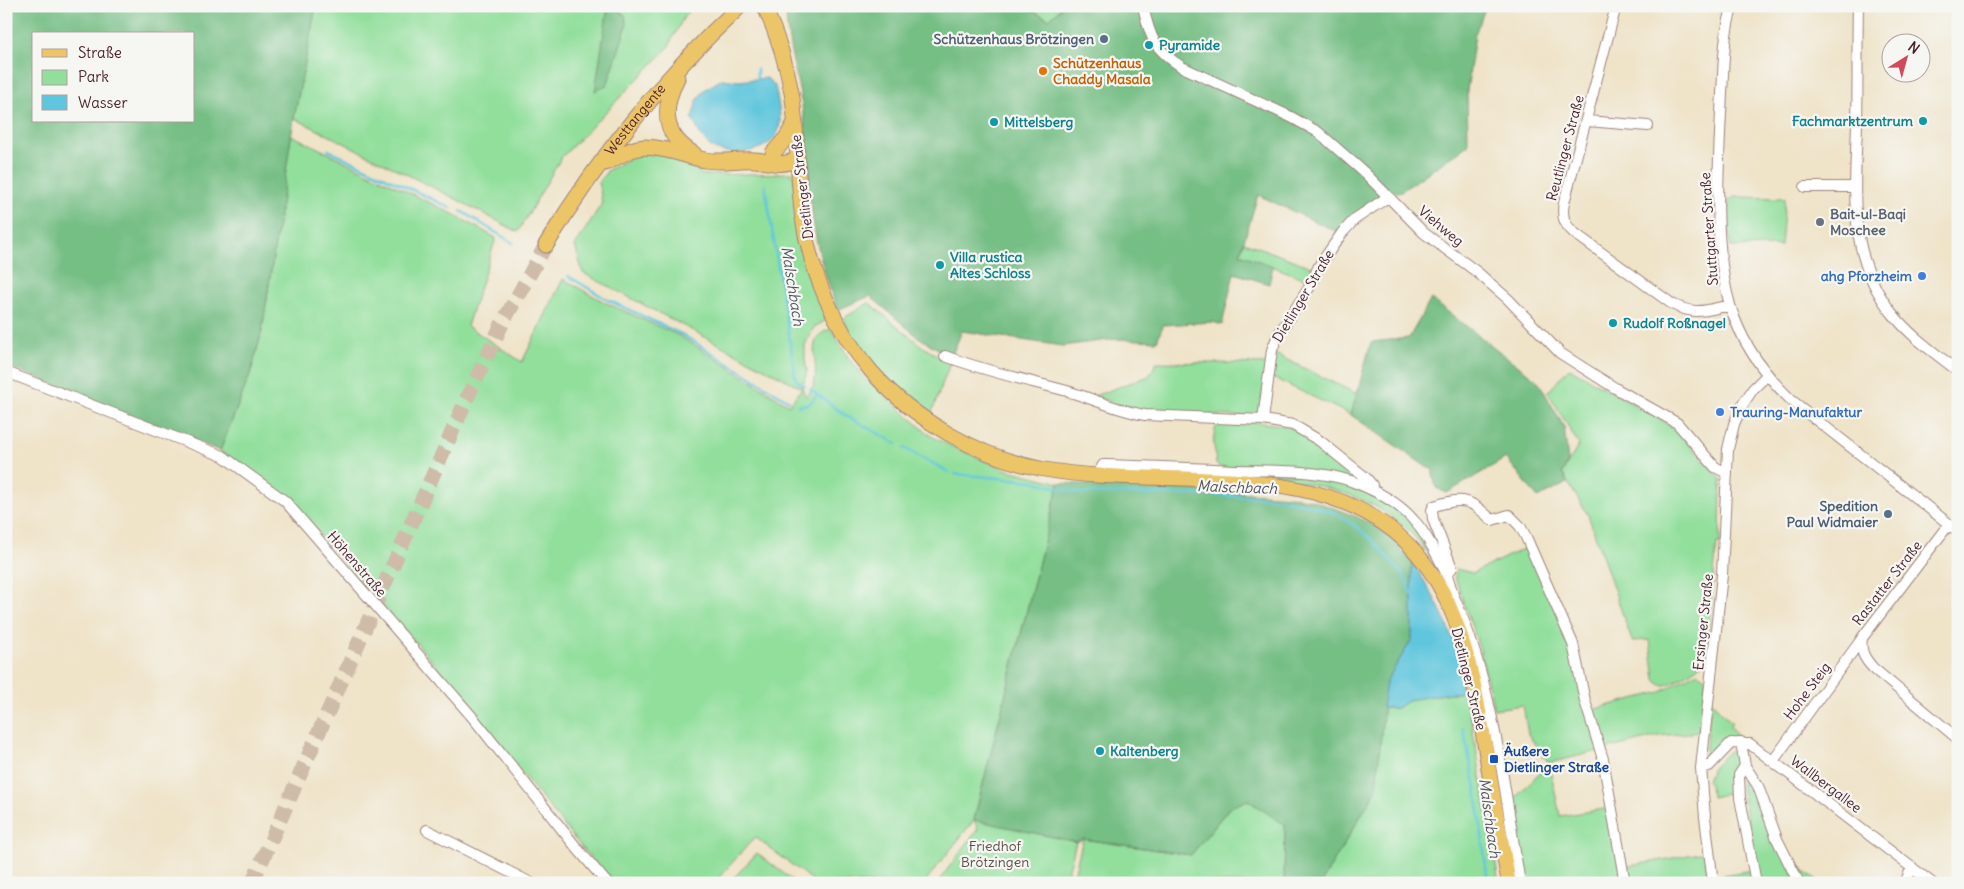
<svg xmlns="http://www.w3.org/2000/svg" width="1964" height="889" font-family="Delius,sans-serif">
	<style>
		.green { fill: #92df9c; stroke: #6e7f64 }
		.forest { fill: #75be84; stroke: #606e58; fill-rule: evenodd }
		.water { fill: #60c6dd; stroke: #557284 }
		.lines { fill: none; stroke-linecap: round; stroke-linejoin: round }
		.stream { stroke: #60c6dd; stroke-width: 2.5 }
		.highway-tunnel { stroke: #cebca9; stroke-width: 15; stroke-dasharray: 15 8; stroke-linecap: butt }
		.minor-casing { stroke: #9c817a; stroke-width: 12 }
		.major-casing { stroke: #9c817a; stroke-width: 16 }
		.highway-casing { stroke: #9c817a; stroke-width: 17 }
		.minor { stroke: #fff; stroke-width: 10 }
		.major { stroke: #edc569; stroke-width: 14 }
		.highway { stroke: #edc569; stroke-width: 15 }
		.service-dot { fill: #5c6f8a; stroke: #f6f6f2; stroke-width: 2 }
		.culture-dot { fill: #0f9aa8; stroke: #f6f6f2; stroke-width: 2 }
		.food-dot { fill: #e8710a; stroke: #f6f6f2; stroke-width: 2 }
		.worship-dot { fill: #6b7280; stroke: #f6f6f2; stroke-width: 2 }
		.shop-dot { fill: #3f7fe0; stroke: #f6f6f2; stroke-width: 2 }
		.transit-dot { fill: #1a4fb4; stroke: #f6f6f2; stroke-width: 2 }
		.labels { text-anchor: middle; dominant-baseline: central; stroke-width: 4.5; stroke-linejoin: round; paint-order: stroke }
		.service-label { font-size: 14px; font-weight: bold; fill: #4e5e75; stroke: #f6f6f2; text-anchor: end }
		.culture-label { font-size: 14px; font-weight: bold; fill: #0d838f; stroke: #f6f6f2; text-anchor: start }
		.food-label { font-size: 14px; font-weight: bold; fill: #c56008; stroke: #f6f6f2; text-anchor: start }
		.street-label { font-size: 14px; fill: #4a1f2b; stroke: #f6f6f2 }
		.worship-label { font-size: 14px; font-weight: bold; fill: #5b616d; stroke: #f6f6f2; text-anchor: start }
		.shop-label { font-size: 14px; font-weight: bold; fill: #366cbe; stroke: #f6f6f2; text-anchor: end }
		.transit-label { font-size: 14px; font-weight: bold; fill: #164399; stroke: #f6f6f2; text-anchor: start }
		.park-label { font-size: 14px; fill: #5c4f47; stroke: #f6f6f2 }
		.water-label { font-size: 15px; font-style: italic; fill: #515160; stroke: #f6f6f2 }
	</style>
	<rect width="100%" height="100%" fill="#f6f6f2"/>
	<filter id="ink" filterUnits="userSpaceOnUse"><feTurbulence type="fractalNoise" baseFrequency=".02" numOctaves="2"/><feDisplacementMap in="SourceGraphic" scale="10" xChannelSelector="R" yChannelSelector="G"/><feConvolveMatrix kernelMatrix="1 2 1 2 8 2 1 2 1" color-interpolation-filters="sRGB"/></filter>
	<filter id="wash" filterUnits="userSpaceOnUse"><feTurbulence type="fractalNoise" baseFrequency=".0096" numOctaves="4" result="noise"/><feDisplacementMap in="SourceGraphic" scale="20" xChannelSelector="R" yChannelSelector="G"/><feGaussianBlur stdDeviation="1.12" result="paint"/><feColorMatrix in="noise" values="0 0 0 0 0 0 0 0 0 0 0 0 0 0 0 0 0 1.4 0 .05"/><feComposite in="paint" operator="in"/></filter>
	<g filter="url(#wash)">
		<rect width="100%" height="100%" fill="#efe3c8"/>
		<path class="green" d="M316,6H694L685,15L667,49L561,158L518,232L456,199L294,118Z
			M1023,6H1063L1049,19Z
			M291,135L451,213L496,238L467,326L522,362L563,279L606,303L680,336L789,405L802,388L583,273L575,246L602,203L599,182L608,170L643,151L676,158L704,175L793,173L801,237L811,280L829,319L814,327L805,345V360L807,371L802,388L806,397C809,394 813,388 814,384C821,363 802,338 831,329L849,359L868,381L931,436L955,448L1005,469L1059,483L974,819L1076,842L1065,883H937L978,829L974,820L924,883H816L755,837L714,883H613L582,848L423,650L357,579L288,498L220,451L251,372L262,331Z
			M1734,197L1785,198L1781,246L1731,247L1727,217V203Z
			M1244,242L1317,269L1311,281L1240,254Z
			M869,303L923,347L950,363L931,415C896,389 862,360 844,320L847,316Z
			M1275,354L1357,394L1351,415L1271,377Z
			M1157,362L1268,364L1258,417L1139,412L1094,396L1149,376Z
			M1569,368L1658,418L1678,432L1721,479L1720,543H1717L1707,643L1708,659C1698,666 1677,683 1665,685C1660,686 1657,683 1655,679L1650,640L1632,641L1588,515L1562,473L1579,445L1548,392Z
			M1222,419L1282,425L1302,432L1367,482L1220,467L1216,464C1215,448 1209,431 1222,419Z
			M1275,474C1288,474 1303,474 1317,476C1370,487 1417,511 1436,564C1428,555 1421,543 1412,534C1375,496 1324,485 1274,478Z
			M1529,546L1571,646L1599,751L1549,763L1560,816L1610,808L1623,883H1525L1511,802L1549,763L1528,734L1523,705L1494,709L1480,650L1455,577L1456,569L1473,573Z
			M1697,672L1706,679L1699,732L1659,736L1603,750L1591,710L1661,692Z
			M1466,690L1499,883H1321L1376,790L1382,708H1397L1408,700L1450,693H1458Z
			M1711,701L1732,723L1729,726L1737,734L1710,758H1708L1705,754Z
			M1734,747L1739,753L1735,773L1737,792L1711,797L1710,784L1707,780L1713,767Z
			M1745,775L1752,778L1797,883H1760L1742,791V778Z
			M1247,800L1285,824L1284,883H1072L1083,839L1191,855L1229,808Z
			M1705,852L1709,883H1628L1624,867Z
			M757,853L796,883H729Z
			M1795,863L1821,883H1801L1794,865Z
			M1752,870L1754,883H1719L1718,876Z"/>
		<path class="forest" d="M6,6H316L294,118L262,331L251,372L220,451L6,365ZM34,34H194V121H34Z
			M608,6H613L625,15L627,25L607,86L595,91Z
			M793,6H1023L1049,19L1063,6H1486L1475,34L1467,91L1468,145L1400,192L1388,191L1340,233L1258,195L1240,254L1273,266L1269,284L1234,273L1222,325L1213,322L1163,325L1157,341L1117,339L1062,346L962,331L951,357L918,337L870,296L837,310C828,282 818,254 814,226C808,190 808,155 804,120C800,83 787,48 786,12Z
			M1431,299L1538,381L1564,427L1568,461L1562,473L1567,483L1538,498L1506,458L1447,493L1436,488L1432,468H1428L1351,415L1371,342L1409,338Z
			M1059,483L1206,490L1290,496L1312,500L1355,516L1377,527L1390,537L1412,562V639L1386,682L1376,790L1321,883H1284L1285,825L1248,800L1229,808L1191,855L1083,839L1076,842L974,820Z"/>
		<path class="water" d="M767,78L775,86C777,99 783,119 778,132C770,152 733,157 715,149C703,144 698,129 692,118L697,101L704,90L722,79L739,81Z
			M1412,562C1439,601 1458,643 1466,690L1458,693H1450L1408,700L1397,708H1382L1386,682L1412,639Z"/>
		<g class="lines">
			<path class="stream" d="M757,80V69
				M328,150L451,208
				M765,185L796,380L805,386
				M461,211L513,243
				M568,276L608,300L683,335L789,401
				M810,389L845,415L897,444
				M798,406L809,404L816,396
				M904,448L949,472
				M955,474L1032,481L1079,493L1209,495L1279,498L1316,507L1335,513L1357,527L1371,539L1404,576L1413,595
				M1463,728L1476,789L1488,883"/>
		</g>
	</g>
	<g filter="url(#ink)">
		<g class="lines">
			<path class="highway-tunnel" d="M252,883L468,396L502,324L546,245"/>
			<defs>
				<path id="minor" d="M1143,6C1150,38 1154,49 1182,67L1291,117L1318,132L1365,173L1424,233L1477,272L1508,299L1560,353L1615,388L1677,423L1715,467L1727,473
					M1616,6L1564,203C1561,218 1565,226 1577,235L1672,304C1695,316 1707,310 1730,305
					M1733,6C1723,34 1724,64 1722,93C1719,158 1712,242 1730,305C1741,342 1763,373 1791,400L1958,531
					M1858,6C1857,46 1858,85 1857,124C1855,192 1847,256 1892,313C1910,336 1935,353 1958,371
					M782,8L784,6
					M1587,121L1648,126
					M1805,187H1854
					M945,356C985,371 1026,380 1067,391C1094,399 1116,410 1145,415L1263,420L1293,425L1320,441L1366,478L1372,485V490
					M6,372L223,456L285,501L474,719L576,847L607,883
					M1263,420L1272,350L1278,335L1309,288L1319,266L1342,233L1355,219L1388,197
					M1097,475L1103,465C1147,466 1191,468 1235,470C1274,471 1314,469 1351,481C1376,490 1400,503 1417,524C1426,535 1442,562 1447,576C1450,583 1451,590 1454,597C1494,687 1504,787 1520,883
					M1949,524L1862,638C1860,651 1864,658 1873,668L1958,739
					M1447,574L1452,568L1433,519L1432,510L1434,506C1465,496 1470,500 1492,520L1509,515L1520,526L1526,537L1573,644L1585,701L1603,759L1625,883
					M1741,742L1745,766L1758,786L1777,839L1799,883
					M1773,761L1861,640
					M1745,766L1739,775L1740,798L1756,883
					M1701,768L1709,766L1731,743L1750,744L1932,883
					M427,830L531,883
					M1713,883L1705,817L1701,768L1722,575L1728,449L1734,424L1743,404L1753,389L1767,375
					M1905,883L1912,867"/>
				<path id="major" d="M764,6C777,34 787,65 792,95C798,135 797,175 802,215C810,271 834,328 871,371C914,420 978,457 1042,469C1183,495 1373,439 1448,603C1472,656 1480,715 1489,771C1495,808 1502,846 1509,883"/>
				<g id="highway">
					<path d="M677,78C662,109 662,135 694,154"/>
					<path d="M773,153L787,137L795,123"/>
					<path d="M605,163C619,158 628,148 644,147C665,147 685,156 705,160C722,163 738,159 755,160C775,162 776,167 797,160"/>
					<path id="s1" d="M546,245C599,157 665,76 740,6"/>
				</g>
			</defs>
			<use href="#minor" class="minor-casing"/>
			<use href="#major" class="major-casing"/>
			<use href="#highway" class="highway-casing"/>
			<use href="#minor" class="minor"/>
			<use href="#major" class="major"/>
			<use href="#highway" class="highway"/>
		</g>
	</g>
	<g class="service-dot">
		<circle cx="1104" cy="39" r="5"/>
		<circle cx="1888" cy="514" r="5"/>
	</g>
	<g class="culture-dot">
		<circle cx="1149" cy="45" r="5"/>
		<circle cx="1923" cy="121" r="5"/>
		<circle cx="994" cy="122" r="5"/>
		<circle cx="940" cy="265" r="5"/>
		<circle cx="1613" cy="323" r="5"/>
		<circle cx="1100" cy="751" r="5"/>
	</g>
	<circle class="food-dot" cx="1043" cy="71" r="5"/>
	<circle class="worship-dot" cx="1820" cy="222" r="5"/>
	<g class="shop-dot">
		<circle cx="1922" cy="276" r="5"/>
		<circle cx="1720" cy="412" r="5"/>
	</g>
	<rect class="transit-dot" x="1489" y="754" width="10" height="10" rx="2.5"/>
	<g class="labels">
		<g class="service-label">
			<text x="1094" y="39">Schützenhaus Brötzingen</text>
			<text x="1878" y="506">Spedition<tspan x="1878" dy="16">Paul Widmaier</tspan></text>
		</g>
		<g class="culture-label">
			<text x="1159" y="45">Pyramide</text>
			<text x="1913" y="121" text-anchor="end">Fachmarktzentrum</text>
			<text x="1004" y="122">Mittelsberg</text>
			<text x="950" y="257">Villa rustica<tspan x="950" dy="16">Altes Schloss</tspan></text>
			<text x="1623" y="323">Rudolf Roßnagel</text>
			<text x="1110" y="751">Kaltenberg</text>
		</g>
		<g class="food-label">
			<text x="1053" y="63">Schützenhaus<tspan x="1053" dy="16">Chaddy Masala</tspan></text>
		</g>
		<g class="street-label">
			<text stroke="none"><textPath href="#s1" startOffset="154">Westtangente</textPath></text>
			<text transform="translate(1565 148) rotate(-75)">Reutlinger Straße</text>
			<text transform="translate(802 187) rotate(-97)">Dietlinger Straße</text>
			<text transform="translate(1441 226) rotate(40)">Viehweg</text>
			<text transform="translate(1709 229) rotate(-94)">Stuttgarter Straße</text>
			<text transform="translate(1303 296) rotate(-59)">Dietlinger Straße</text>
			<text transform="translate(357 564) rotate(49)">Höhenstraße</text>
			<text transform="translate(1887 583) rotate(-52)">Rastatter Straße</text>
			<text transform="translate(1703 622) rotate(-84)">Ersinger Straße</text>
			<text transform="translate(1469 679) rotate(76)">Dietlinger Straße</text>
			<text transform="translate(1807 691) rotate(-53)">Hohe Steig</text>
			<text transform="translate(1826 784) rotate(37)">Wallbergallee</text>
		</g>
		<g class="worship-label">
			<text x="1830" y="214">Bait-ul-Baqi<tspan x="1830" dy="16">Moschee</tspan></text>
		</g>
		<g class="shop-label">
			<text x="1912" y="276">ahg Pforzheim</text>
			<text x="1730" y="412" text-anchor="start">Trauring-Manufaktur</text>
		</g>
		<g class="transit-label">
			<text x="1504" y="751">Äußere<tspan x="1504" dy="16">Dietlinger Straße</tspan></text>
		</g>
		<g class="park-label">
			<text x="995" y="846">Friedhof<tspan x="995" dy="16">Brötzingen</tspan></text>
		</g>
		<g class="water-label">
			<text transform="translate(793 286) rotate(81)">Malschbach</text>
			<text transform="translate(1237 487) rotate(2)">Malschbach</text>
			<text transform="translate(1490 818) rotate(82)">Malschbach</text>
		</g>
	</g>
	<rect width="1964" height="889" fill="none" stroke="#f6f6f2" stroke-width="25"/>
	<rect x="32" y="32" width="162" height="90" fill="#f6f6f2" stroke="#b1a0a2"/>
	<rect x="42" y="49" width="25" height="8" fill="#edc569" stroke="#b1a0a2"/>
	<text x="78" y="58" font-size="15" fill="#4a1f2b">Straße</text>
	<rect x="42" y="70" width="25" height="15" fill="#92df9c" stroke="#b1a0a2"/>
	<text x="78" y="82" font-size="15" fill="#4a1f2b">Park</text>
	<rect x="42" y="95" width="25" height="15" fill="#60c6dd" stroke="#b1a0a2"/>
	<text x="78" y="108" font-size="15" fill="#4a1f2b">Wasser</text>
	<g transform="translate(1906 58) rotate(37)"><circle r="24" fill="#f6f6f2" stroke="#b1a0a2"/>
	<path d="M0-4L9 19L0 12L-9 19Z" fill="#d1495b"/>
	<text y="-8" font-size="14" font-weight="bold" text-anchor="middle" fill="#4a1f2b">N</text>
	</g>
</svg>
